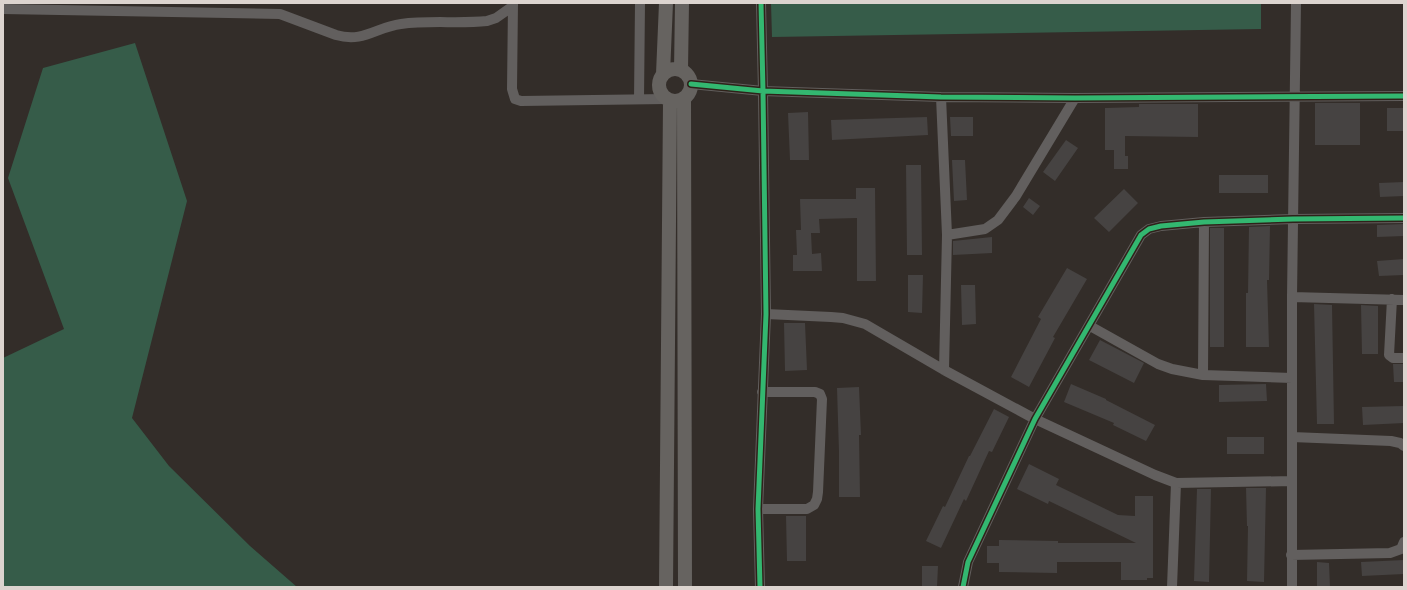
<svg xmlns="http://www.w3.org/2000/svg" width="1407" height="590" font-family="Barlow,sans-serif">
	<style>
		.green { fill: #365c49 }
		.building { fill: #464342 }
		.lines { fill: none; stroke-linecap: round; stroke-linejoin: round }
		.street { stroke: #625f5e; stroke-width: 10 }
		.secondary { stroke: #666360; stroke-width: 14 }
		.cycleway-casing { stroke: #2e221a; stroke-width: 8 }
		.cycleway { stroke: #33b770; stroke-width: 5 }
	</style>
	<rect width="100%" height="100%" fill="#332d29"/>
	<path class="green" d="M771,3H1261V29L772,37Z
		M135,43L187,201L132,418L169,466L250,546L297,587H3V358L64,329L8,178L43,68Z"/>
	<path class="building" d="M1315,103H1360V145H1315Z
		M1139,104H1198V137L1125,136V156H1128V169H1114V150H1105V108L1139,107Z
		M1387,108H1404V131H1387Z
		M808,112L809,160H790L788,113Z
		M927,117L928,135L832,140L831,120Z
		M950,117H973V136H951Z
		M1066,140L1078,148L1055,181L1043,172Z
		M952,160H965L967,200L954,201Z
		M906,165H921L922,255H907Z
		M1219,175H1268V193H1219Z
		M1404,182V196L1380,197L1379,183Z
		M856,188H875L876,281H857V218L819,219L820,233H811L812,254L821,253L822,271H793V255H797L796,230H801L800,199H856Z
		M1124,189L1138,203L1109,232L1094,218Z
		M1029,198L1040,206L1033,215L1023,207Z
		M1404,224V236L1377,237V225Z
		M1270,226L1269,280H1267L1269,347H1246V293H1248L1249,227Z
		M1210,228H1224V347H1210Z
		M992,237V253L953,255V241Z
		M1404,259V275L1379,276L1377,261Z
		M1067,268L1087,279L1053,337L1055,338L1029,387L1011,377L1041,319L1038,317Z
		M908,275H923L922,313L908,312Z
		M961,285H975L976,324L962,325Z
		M1314,304L1332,305L1334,424H1317Z
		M1361,305L1378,306V354H1362Z
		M784,323H805L807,370L785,371Z
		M1100,340L1144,363L1134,383L1089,360Z
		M1393,364H1404V382H1394Z
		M1071,384L1106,399V400L1155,425L1146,441L1113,425L1114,423L1064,402Z
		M1266,384L1267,401L1219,402V385Z
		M859,387L861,435H859L860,497H839V452L837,388Z
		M1404,406V423L1363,425L1362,407Z
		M994,409L1009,417L992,452L989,451L966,501L964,499L941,548L926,541L943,506L945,507L969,456H970Z
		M1227,437H1264V454H1227Z
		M1029,464L1059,479L1056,485L1118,515L1135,516V496H1153V578H1147V580H1121V562H1057V573L999,572V563H987V546H999V540L1058,541V543H1136L1049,501L1048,504L1017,489Z
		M1246,488H1266L1264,582L1247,581L1248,526H1247Z
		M1197,489H1211L1209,582L1194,581Z
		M786,516H806V561H787Z
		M1404,560V574L1362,576L1361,562Z
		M1317,562L1329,563L1330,587H1317Z
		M922,566H938L937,587H922Z"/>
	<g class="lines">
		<path class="street" d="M513,3L512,89L515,99L521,101L666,99
			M3,9L280,14L336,35C364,43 376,27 401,24C430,20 459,24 487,21L496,18L513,6
			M691,84L763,91L941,97L1075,98L1404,96
			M941,97L947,235L944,370
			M639,99L640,3
			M947,235L985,229L998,220L1016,196L1075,98
			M1292,297L1404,300
			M1392,299L1389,355L1393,358H1404
			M766,314L831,317L843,318L865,324L944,370L1035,419L1155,475L1176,483L1292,481
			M1090,326L1158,364L1172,369L1203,375L1292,378
			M1203,375L1204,222
			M1292,437L1391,441L1400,443L1404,446
			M758,509H807L814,505L817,499L818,492L822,399L820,394L815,392H762
			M1291,555L1390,553L1401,549L1404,542
			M760,587L758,509L766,314L763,91L761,3
			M963,587L968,562L1035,419L1141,235L1149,229L1161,226L1204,222L1293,219L1404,218
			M1172,587L1176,483
			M1292,587V297L1296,3"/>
		<path class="secondary" d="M659 85a16 16 0 1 1 32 0a16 16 0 1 1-32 0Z
			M681,70L682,3
			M663,74L666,3
			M684,99L685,587
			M666,587L670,101"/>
		<defs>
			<path id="cycleway" d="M691,84L763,91L941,97L1075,98L1404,96
				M760,587L758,509L766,314L763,91L761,3
				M963,587L968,562L1035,419L1141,235L1149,229L1161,226L1204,222L1293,219L1404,218"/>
		</defs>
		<use href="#cycleway" class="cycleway-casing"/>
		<use href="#cycleway" class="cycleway"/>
	</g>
	<rect width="1407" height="590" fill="none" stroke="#dcd4cf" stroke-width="8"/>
</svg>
